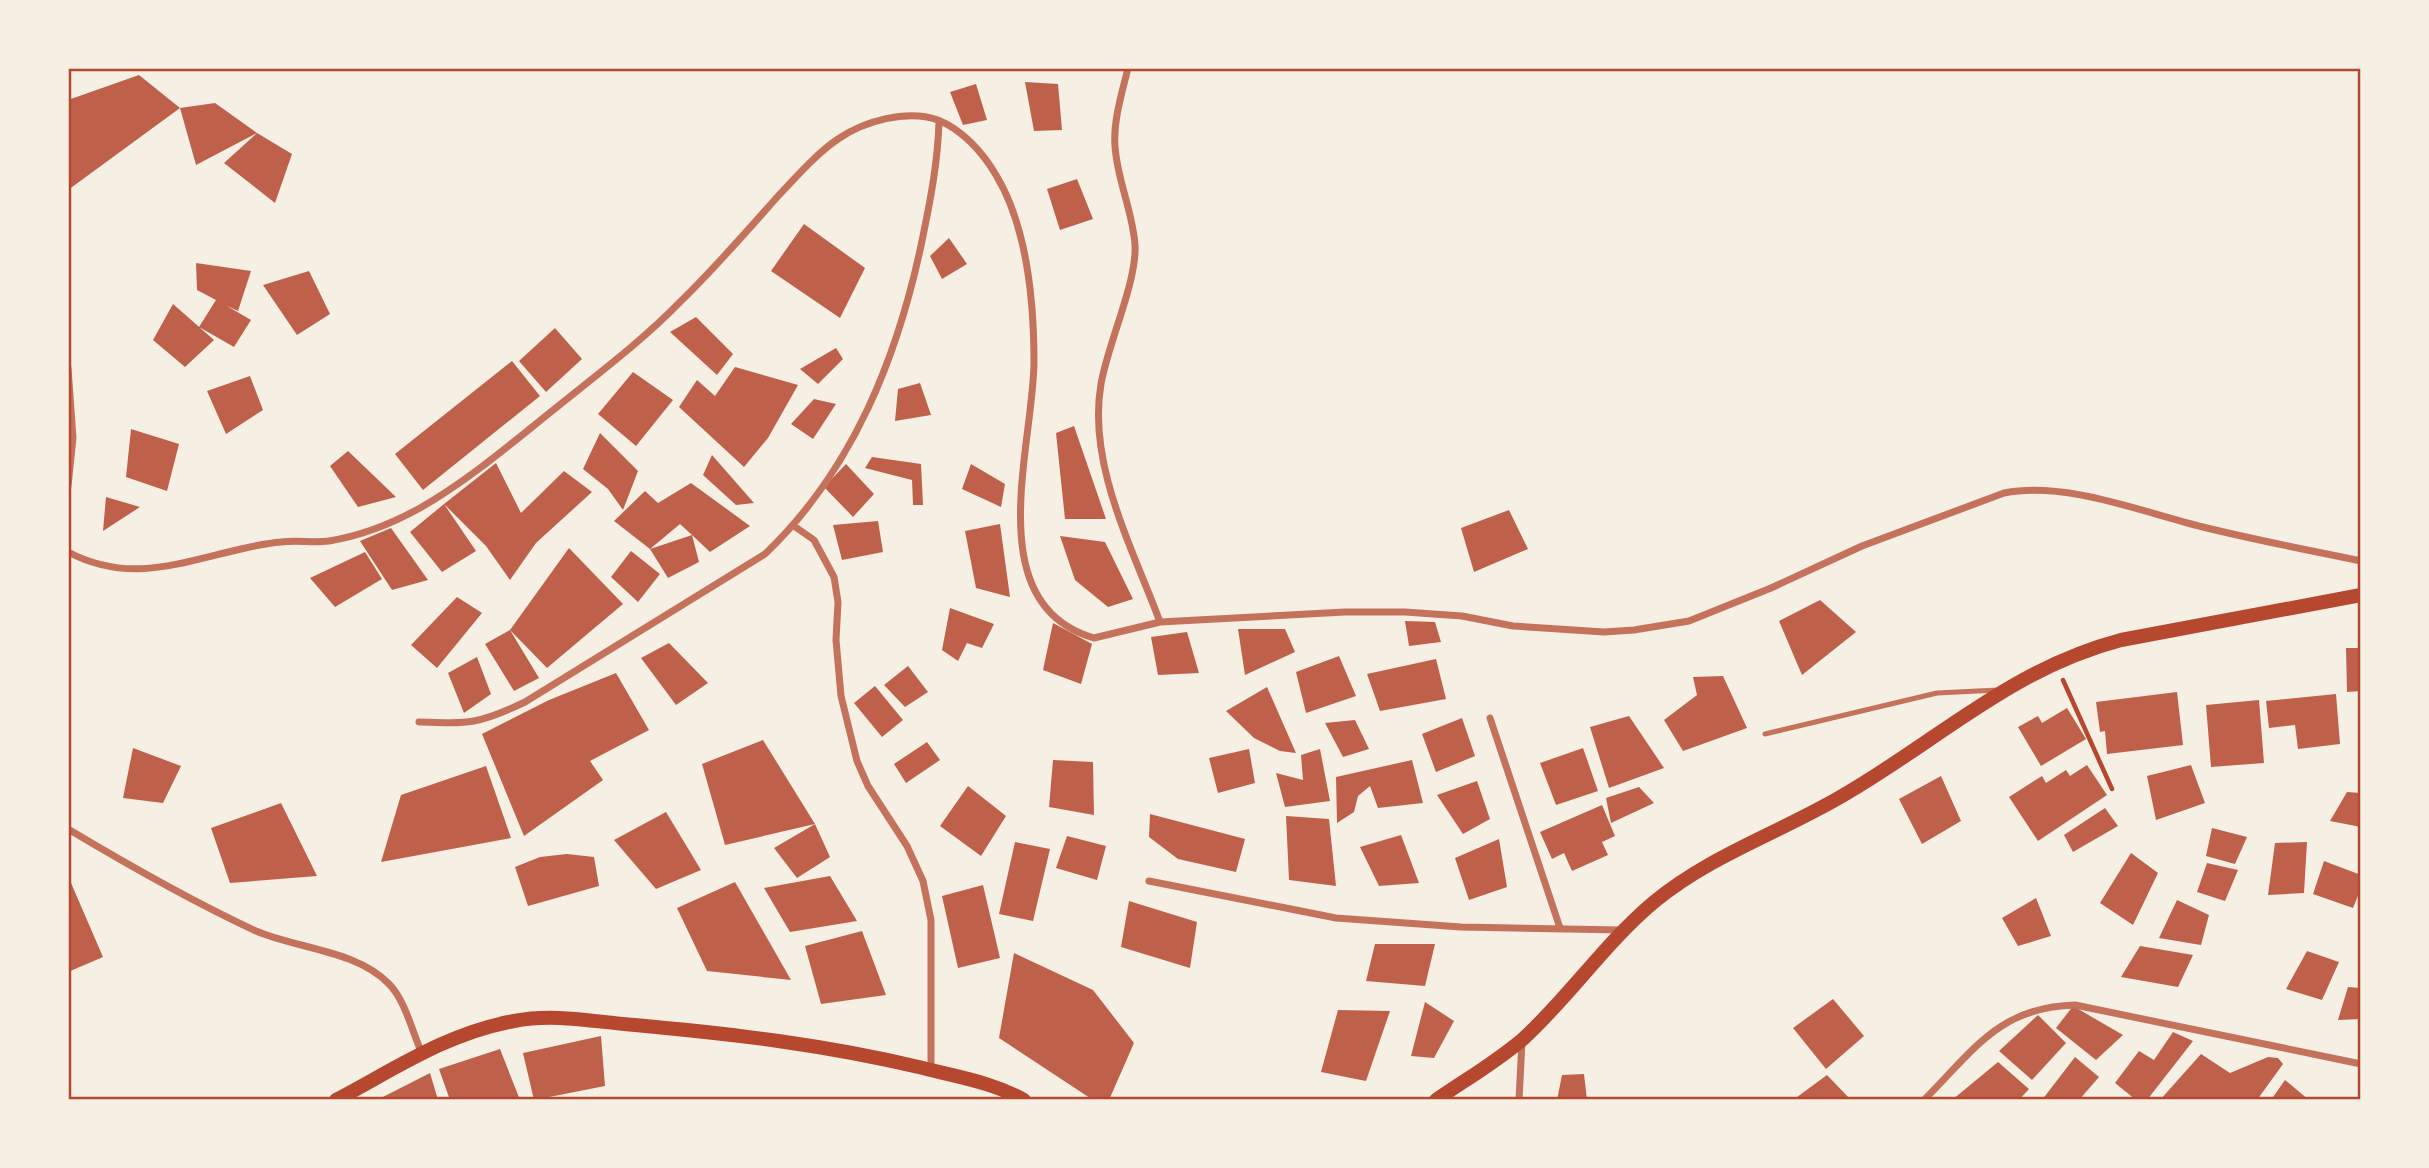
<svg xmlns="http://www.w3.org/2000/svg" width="2429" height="1168" font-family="'PT Sans Narrow',sans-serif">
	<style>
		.building { fill: #bf614a }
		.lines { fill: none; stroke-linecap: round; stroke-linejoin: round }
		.path { stroke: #b5482f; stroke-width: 4.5 }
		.service { stroke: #c5725c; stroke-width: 5 }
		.minor { stroke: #c5725c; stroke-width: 7 }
		.secondary { stroke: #b5482f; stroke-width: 14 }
		.neatline { fill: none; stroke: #b5482f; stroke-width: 2.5 }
	</style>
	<rect width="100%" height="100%" fill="#f6efe4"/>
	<path class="building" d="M139,75L180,108L68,190V100Z
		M1025,82L1058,84L1062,130L1034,131Z
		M976,84L987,120L963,125L950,92Z
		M215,103L257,133L196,165L180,108Z
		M257,133L292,154L275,203L224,163Z
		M1077,179L1093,219L1060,230L1047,189Z
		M804,224L865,268L840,318L771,271Z
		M949,238L967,264L942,279L930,256Z
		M196,263L251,271L238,311L227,306L251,320L234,347L199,327L216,300L197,290Z
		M309,271L330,314L297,335L263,285Z
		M173,304L214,340L185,367L153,340Z
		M696,317L733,354L717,375L670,332Z
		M555,328L582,359L546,392L519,361Z
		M836,348L843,359L818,384L800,369Z
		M512,361L540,396L423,490L395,454Z
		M735,367L798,385L768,438L744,467L679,407L697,380L715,396Z
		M633,372L673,400L636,446L598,414Z
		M250,376L263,410L226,434L207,391Z
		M920,383L931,415L895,421L898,389Z
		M814,399L836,404L813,439L791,424Z
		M1074,426L1106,519H1065L1056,433Z
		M131,429L179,444L167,491L126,477Z
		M600,433L638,471L623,510L608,489L583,469Z
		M348,451L396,497L358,507L330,466Z
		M712,455L754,503L736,505L703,475Z
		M872,457L921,464L923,505H913L912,480L865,468Z
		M496,463L521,513L564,471L592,492L536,543L510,580L486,546L444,504L476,551L442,572L410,532L444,504Z
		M846,464L874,494L853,517L824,487Z
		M971,464L1005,484L1001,507L962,489Z
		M691,483L750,526L710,552L692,535L680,524L650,549L692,535L699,562L668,578L650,549L614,521L645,491L658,503Z
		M106,497L140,507L103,531Z
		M1509,510L1528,549L1474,572L1461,528Z
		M878,521L883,552L842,560L833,525Z
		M1000,524L1010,597L976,588L965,531Z
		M391,528L428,580L392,590L360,541Z
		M1060,536L1105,542L1133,599L1108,607L1075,580Z
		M569,548L623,604L547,668L510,630Z
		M631,551L660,574L638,602L611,577Z
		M365,552L382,579L335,607L310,578Z
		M457,597L482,613L437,668L411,645Z
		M1820,600L1856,632L1802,675L1779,621Z
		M950,608L994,624L982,648L967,643L958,661L942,650Z
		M1405,621L1435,622L1441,642L1409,646Z
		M1053,623L1092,644L1081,684L1043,670Z
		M1238,629H1285L1295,652L1245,675Z
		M510,630L539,678L514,691L485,644Z
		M1187,632L1199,673L1158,675L1151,637Z
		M669,643L708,683L676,705L641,658Z
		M2346,648H2361V691L2347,692Z
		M1339,656L1356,696L1306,713L1296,672Z
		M477,657L491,694L464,713L448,673Z
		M1436,659L1446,699L1380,711L1367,674Z
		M908,666L928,692L905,707L884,685Z
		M616,673L649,730L590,761L603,780L524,836L482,734L549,700Z
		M1723,676L1747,728L1683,751L1664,720L1697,695L1693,677Z
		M875,686L903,720L882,737L854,703Z
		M1267,687L1296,753L1280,751L1254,738L1226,711Z
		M2177,692L2183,745L2107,754L2105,731L2100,732L2096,702Z
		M2336,694L2340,744L2298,749L2295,725L2269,728L2266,701Z
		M2259,700L2264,763L2211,767L2206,705Z
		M2067,708L2086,739L2041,766L2018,727L2038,716L2042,723Z
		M1629,716L1664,768L1609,788L1590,727Z
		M1462,718L1475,756L1436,772L1422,734Z
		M1355,720L1369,749L1343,757L1325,723Z
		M763,740L815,824L725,845L702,764Z
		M927,742L940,760L906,783L894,764Z
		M133,748L181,766L163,803L123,798Z
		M1583,748L1598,791L1556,805L1540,763Z
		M1249,749L1255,783L1218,793L1209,758Z
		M1320,749L1330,801L1285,807L1276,773L1303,780L1301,755Z
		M1053,760L1093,762L1094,815L1049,807Z
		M1412,760L1423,803L1378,808L1370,786L1358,796L1354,812L1337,823L1336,777Z
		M2087,765L2107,795L2038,841L2009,797L2042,776L2046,783L2066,770L2070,776Z
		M2191,765L2205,803L2156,820L2147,776Z
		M486,766L511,838L381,862L401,795Z
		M1941,776L1961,821L1922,844L1899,799Z
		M1477,781L1490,819L1463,834L1437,795Z
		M968,786L1006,816L981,856L940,826Z
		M1639,787L1654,803L1611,823L1606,798Z
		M2347,792L2361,793V827L2330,821Z
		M281,803L317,876L230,883L211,828Z
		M1602,805L1615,836L1602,842L1608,855L1572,871L1564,853L1552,859L1540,832Z
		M2105,808L2118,826L2073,852L2064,835Z
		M666,812L701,870L656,889L614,840Z
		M1150,814L1245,839L1236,872L1178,859L1149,837Z
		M1286,816L1329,819L1336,886L1289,880Z
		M815,824L830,857L797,878L774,848Z
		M2212,828L2247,837L2235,864L2206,856Z
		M1401,835L1419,883L1379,886L1360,847Z
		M1067,836L1106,846L1097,880L1056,868Z
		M1499,839L1507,887L1469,900L1455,858Z
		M1015,842L1050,849L1033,921L999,914Z
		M2307,842L2304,893L2268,895L2275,843Z
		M2131,853L2158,873L2133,925L2100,903Z
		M567,854L594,857L599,886L528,906L515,867L540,857Z
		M2324,861L2361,875V888L2353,908L2313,894Z
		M2207,863L2238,870L2225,901L2197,892Z
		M68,876L103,957L68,972Z
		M830,876L857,921L790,932L764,888Z
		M735,882L791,980L707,971L677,908Z
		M983,885L1000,958L958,968L942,896Z
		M2036,898L2051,936L2018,946L2002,918Z
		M2177,900L2209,915L2201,945L2159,938Z
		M1129,901L1197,922L1190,968L1121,947Z
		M862,931L886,995L821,1004L805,946Z
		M1375,944H1435L1425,986L1366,981Z
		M2140,946L2193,955L2178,987L2121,977Z
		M2307,951L2339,962L2322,1000L2286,989Z
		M1014,953L1093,990L1134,1043L1109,1100H1093L999,1038Z
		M2348,987L2361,988V1019L2338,1020Z
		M1833,999L1864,1036L1826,1069L1793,1028Z
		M1425,1002L1454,1021L1434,1058L1411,1056Z
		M2073,1006L2123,1035L2096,1060L2056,1028Z
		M1338,1010L1390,1011L1366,1081L1321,1072Z
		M2038,1015L2066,1043L2032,1080L1999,1051Z
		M2173,1032L2193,1041L2147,1100H2136L2115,1083L2139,1051L2154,1060Z
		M601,1036L605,1086L534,1100L523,1053Z
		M500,1049L520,1100H450L439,1069Z
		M2201,1054L2230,1073L2268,1057L2278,1058L2283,1064L2257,1100H2160Z
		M2075,1057L2099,1077L2079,1100H2042Z
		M1998,1062L2029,1089L2019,1100H1952Z
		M430,1073L438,1100H377Z
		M1584,1074L1587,1100H1557L1562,1075Z
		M1827,1075L1851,1100H1793Z
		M2285,1080L2309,1100H2271Z"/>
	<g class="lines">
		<path class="path" d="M2063,680L2112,789"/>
		<path class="service" d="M1765,734L1937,693L1998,690"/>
		<path class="minor" d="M1128,68C1122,93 1113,121 1115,146C1117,180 1133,212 1135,245C1137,282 1108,343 1101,384C1087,464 1133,549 1160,622
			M68,368L73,438L68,486
			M794,526L814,540L834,577L838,602L836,640L841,696L857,761L868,786L907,846L923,881L931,920V1070
			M68,552C129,584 179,563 241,549C254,546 267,543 281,542C297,540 313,543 329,541C360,536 393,523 420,508C469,480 513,442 557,407C599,373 642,341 680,302C715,268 747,231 779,195C797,176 816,154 838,139C864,121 907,109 938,120C963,130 983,153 996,175C1028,228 1034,302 1034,363C1033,447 979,605 1094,638L1160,622L1345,612H1405L1462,616L1513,626L1604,632L1634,630L1689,621L1771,588L1862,546L2004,493C2066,481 2142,512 2203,527C2255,540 2308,550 2361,561
			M1490,718L1560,928
			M419,722C470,724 479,724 525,702L765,554C854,469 899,354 923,236C931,197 938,160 939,121
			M68,829C130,866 191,901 256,931C298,949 356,950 389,984C405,1000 412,1031 421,1051
			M1149,881L1336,918L1461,927L1621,930
			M1519,1100L1522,1041
			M1924,1100C1974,1050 1999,1007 2075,1005L2361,1064"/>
		<path class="secondary" d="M336,1100C395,1069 447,1033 514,1021C554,1013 595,1022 635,1025C734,1034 827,1045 923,1068C957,1077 992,1082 1024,1100
			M1436,1100C1465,1080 1496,1062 1523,1039C1570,996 1605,943 1654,902C1711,855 1779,833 1842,796C1939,740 2011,669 2121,640L2361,595"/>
	</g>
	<rect width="2429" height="1168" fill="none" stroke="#f6efe4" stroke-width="140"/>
	<rect x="70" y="70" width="2289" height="1028" class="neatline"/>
</svg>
